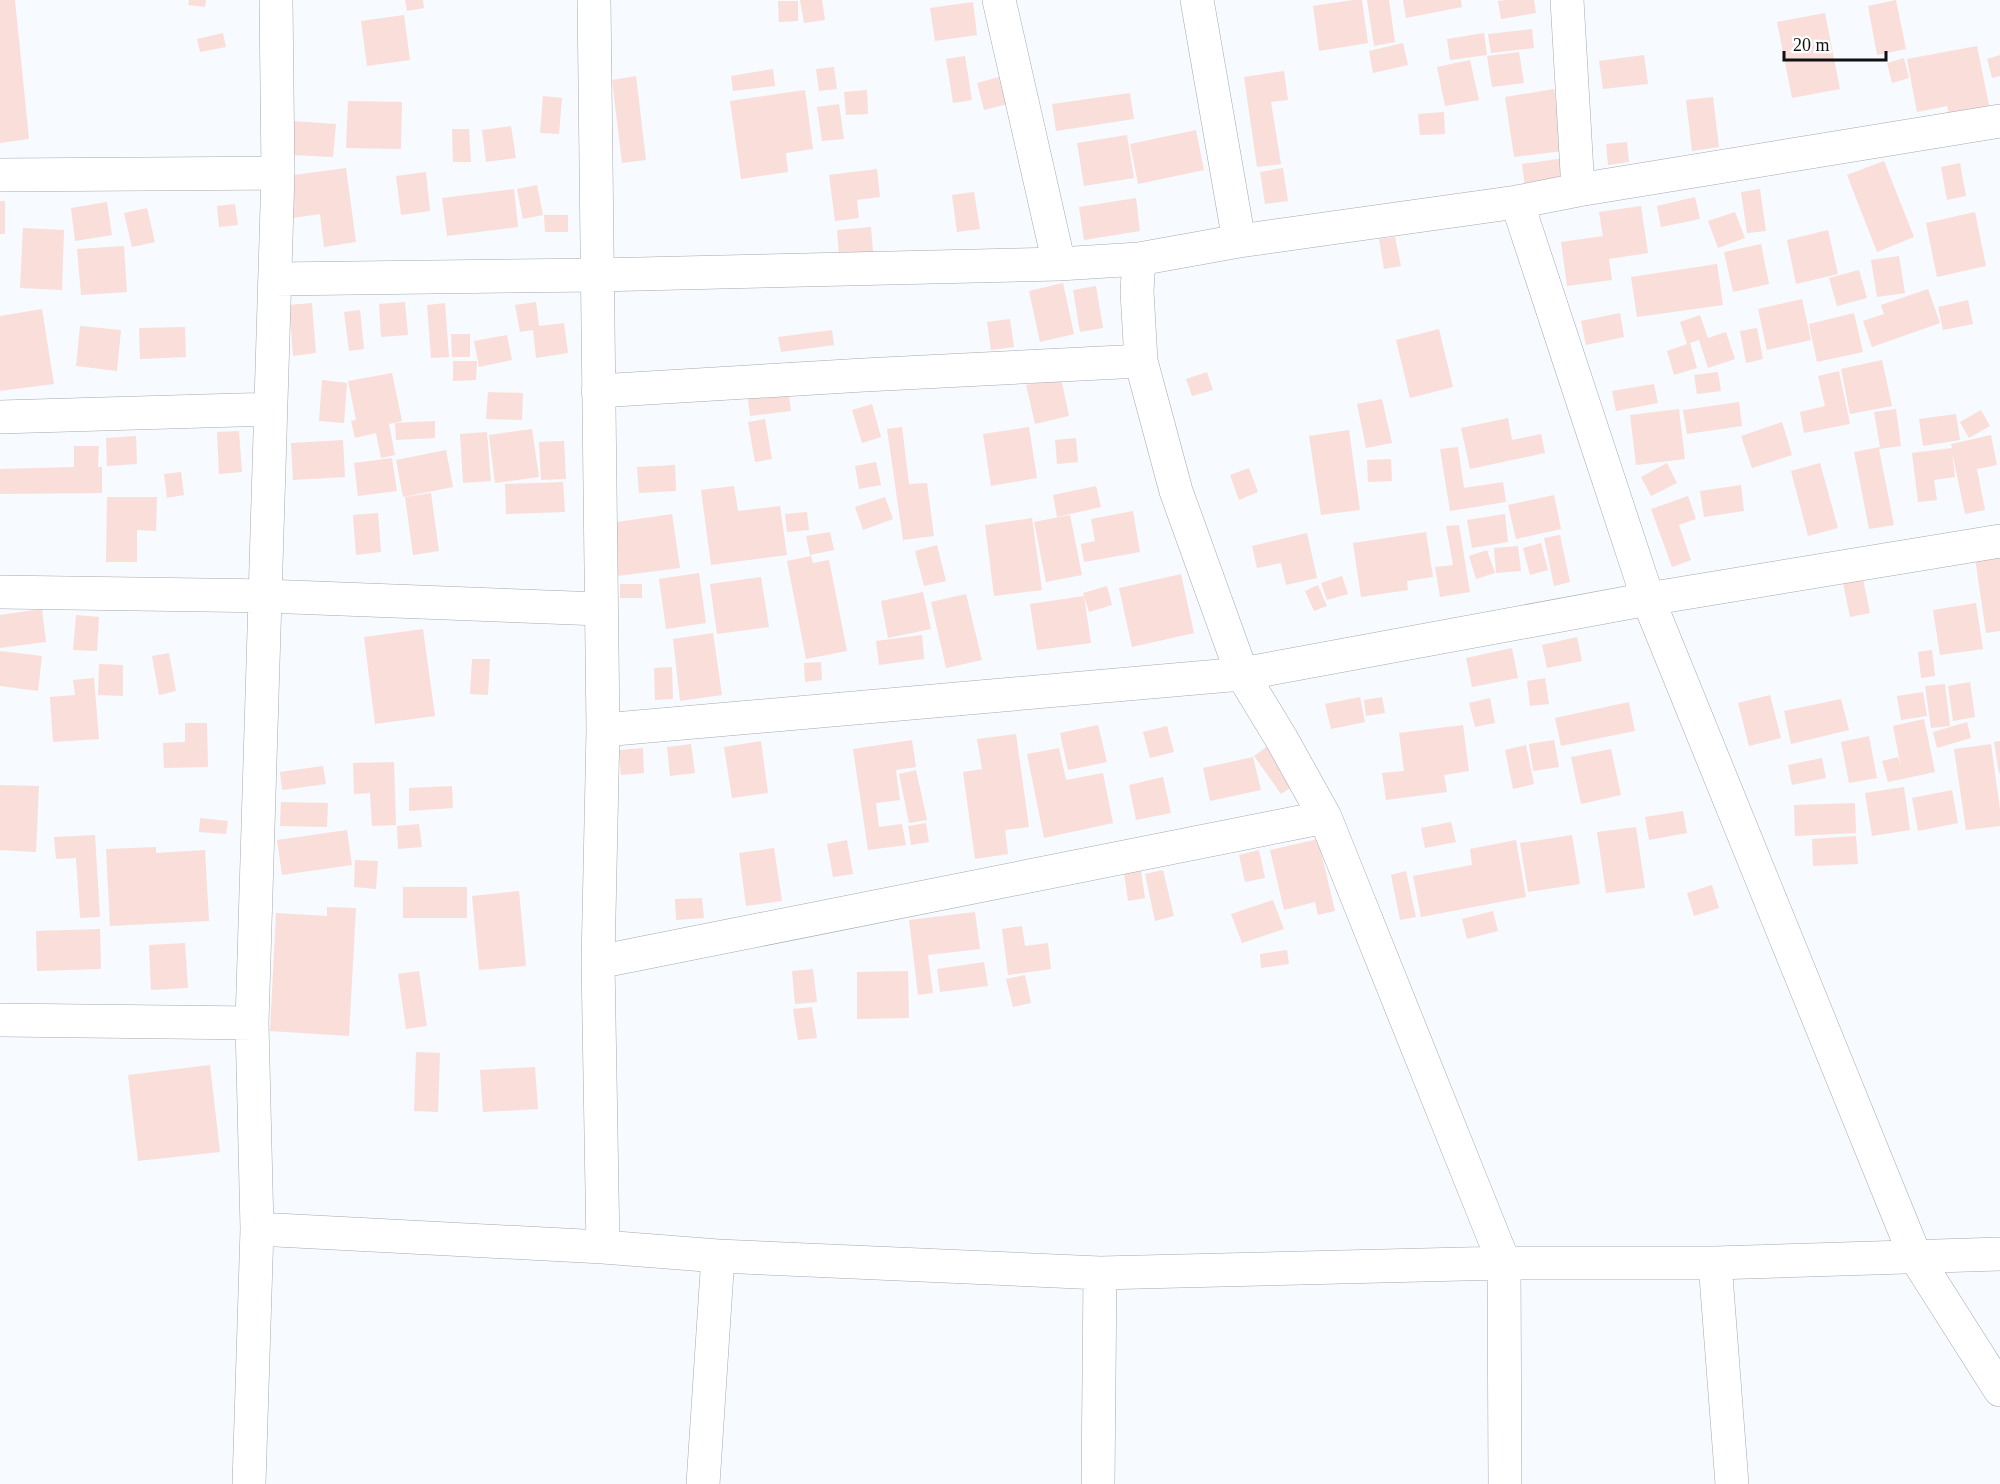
<svg xmlns="http://www.w3.org/2000/svg" width="2000" height="1484" font-family="Georgia,serif">
	<style>
		.building { fill: #faded9 }
		.lines { fill: none; stroke-linecap: round; stroke-linejoin: round }
		.street-casing { stroke: #a5a9b1; stroke-width: 34 }
		.street { stroke: #fff; stroke-width: 33 }
	</style>
	<rect width="100%" height="100%" fill="#f7fafe"/>
	<path class="building" d="M0,0H15L29,139L0,143Z
		M189,0H206L205,7L188,5Z
		M405,0H423L424,8L407,11Z
		M800,0H822L825,20L804,23Z
		M1353,0H1362L1368,43L1319,51L1313,6Z
		M1367,0H1389L1395,42L1374,46Z
		M1403,0H1461L1462,7L1406,18Z
		M1507,0H1534L1536,13L1501,19L1498,1Z
		M1896,0L1906,49L1877,55L1868,6Z
		M778,1H798V21L779,22Z
		M973,2L977,35L935,41L930,8Z
		M1825,13L1840,89L1792,98L1777,22Z
		M404,15L410,60L367,66L361,21Z
		M1532,29L1534,48L1491,53L1488,34Z
		M223,33L226,47L200,52L197,39Z
		M1484,33L1487,55L1450,60L1447,39Z
		M1403,43L1408,65L1373,73L1369,51Z
		M1977,46L1991,115L1951,122L1947,106L1917,112L1907,59Z
		M1519,52L1524,83L1492,87L1487,56Z
		M1644,55L1648,84L1603,89L1599,61Z
		M2000,55V76L1992,78L1987,59Z
		M965,56L972,100L953,103L946,59Z
		M1904,58L1909,78L1892,83L1887,63Z
		M1470,60L1479,100L1445,106L1437,67Z
		M834,67L837,89L819,91L816,69Z
		M773,69L775,86L733,91L731,76Z
		M1284,71L1288,100L1271,102L1281,164L1257,167L1244,77Z
		M636,76L646,160L622,163L612,80Z
		M999,77L1007,104L984,110L977,83Z
		M1554,89L1563,151L1514,157L1505,97Z
		M805,90L813,149L786,153L788,172L741,179L730,101Z
		M867,90L868,114L846,115L844,92Z
		M1130,93L1134,119L1056,131L1052,104Z
		M543,96L562,98L559,134L540,133Z
		M1713,97L1719,147L1692,151L1686,100Z
		M348,101L402,102L401,149L346,148Z
		M839,104L844,139L822,141L817,107Z
		M1444,112L1445,134L1420,135L1418,114Z
		M293,121L336,124L333,157L291,155Z
		M511,126L516,158L486,162L482,130Z
		M452,129H469L471,162H453Z
		M1196,130L1204,170L1138,184L1130,144Z
		M1127,135L1134,178L1084,186L1077,143Z
		M1627,142L1629,162L1608,165L1606,144Z
		M1565,158L1568,181L1525,187L1522,164Z
		M1884,161L1914,237L1877,252L1847,175Z
		M1960,163L1966,196L1947,200L1941,167Z
		M346,168L356,242L324,247L320,214L293,218L287,176Z
		M1283,168L1288,201L1265,204L1260,172Z
		M877,169L880,197L857,200L859,218L835,221L829,175Z
		M426,172L430,211L401,215L396,176Z
		M537,185L543,215L523,219L517,189Z
		M514,189L518,227L447,236L442,198Z
		M1760,189L1766,231L1747,233L1741,192Z
		M974,192L980,229L957,232L952,195Z
		M1695,197L1700,219L1661,227L1657,206Z
		M1136,198L1140,231L1084,240L1079,207Z
		M0,201H5V234H0Z
		M107,202L112,235L75,241L71,208Z
		M235,204L238,225L219,227L217,206Z
		M1641,206L1648,253L1609,259L1612,280L1567,286L1561,242L1603,236L1599,212Z
		M147,208L155,242L132,247L124,213Z
		M1735,212L1745,238L1718,248L1708,221Z
		M1975,212L1986,266L1937,277L1926,223Z
		M544,215H568V232H545Z
		M871,227L873,252L839,255L837,230Z
		M23,228L64,230L62,290L20,288Z
		M1828,230L1838,274L1796,284L1787,240Z
		M1395,237L1401,266L1384,269L1379,239Z
		M1761,244L1769,284L1733,292L1724,252Z
		M124,246L127,292L81,295L77,249Z
		M1899,256L1905,293L1877,297L1871,260Z
		M1717,264L1723,305L1637,317L1631,277Z
		M1859,270L1867,298L1837,306L1829,278Z
		M1063,283L1074,334L1040,342L1029,291Z
		M1096,286L1103,328L1080,332L1073,290Z
		M1928,289L1940,323L1872,347L1863,321L1884,314L1881,305Z
		M1802,299L1811,340L1767,350L1758,309Z
		M1968,300L1973,324L1943,330L1938,307Z
		M405,302L408,335L381,337L379,304Z
		M536,302L539,326L564,323L568,353L536,358L533,330L520,332L515,305Z
		M312,303L316,353L293,356L289,305Z
		M445,303L449,357L431,358L427,305Z
		M42,309L54,384L0,391V316Z
		M360,310L364,349L349,351L344,312Z
		M1620,313L1624,337L1586,345L1581,321Z
		M1854,313L1863,352L1817,362L1809,324Z
		M1700,315L1708,338L1726,332L1735,359L1708,368L1699,340L1690,343L1697,368L1674,375L1667,351L1687,344L1680,322Z
		M1010,319L1014,347L991,350L987,322Z
		M80,326L121,330L117,371L76,366Z
		M185,327L186,357L140,359L139,328Z
		M1757,328L1763,359L1746,363L1740,331Z
		M1439,329L1453,387L1410,398L1396,340Z
		M832,330L834,345L781,352L778,337Z
		M451,334H470V357H452Z
		M507,335L512,360L479,367L474,341Z
		M1882,360L1892,406L1850,414L1841,369Z
		M453,361H477L476,380L453,381Z
		M1839,371L1850,424L1804,433L1800,412L1825,406L1818,376Z
		M1207,372L1213,390L1192,396L1186,379Z
		M1718,372L1721,391L1697,394L1694,375Z
		M392,373L402,421L389,424L395,455L381,458L376,433L355,438L351,421L356,420L348,381Z
		M1061,378L1069,416L1035,424L1026,385Z
		M322,380L347,383L344,423L319,421Z
		M1654,384L1658,403L1616,411L1612,391Z
		M788,388L791,411L750,416L747,392Z
		M488,392L523,393L522,420L486,419Z
		M1382,399L1392,443L1366,448L1357,404Z
		M1739,402L1742,426L1687,434L1683,410Z
		M872,404L881,437L862,443L852,410Z
		M1679,409L1685,459L1636,465L1630,415Z
		M1896,409L1901,446L1879,449L1894,525L1869,529L1854,452L1880,447L1874,412Z
		M1981,410L1990,426L1969,438L1960,422Z
		M1956,414L1960,440L1923,446L1919,419Z
		M1508,418L1512,440L1541,434L1545,453L1470,469L1461,428Z
		M765,419L772,459L755,462L748,422Z
		M435,421V438L396,440L395,423Z
		M1782,422L1792,455L1752,468L1741,436Z
		M902,427L909,484L927,483L934,536L903,540L887,429Z
		M1029,427L1037,478L991,486L983,434Z
		M532,429L539,477L495,483L489,435Z
		M1349,430L1360,510L1321,515L1309,436Z
		M239,431L242,472L219,474L217,432Z
		M487,432L491,481L463,483L460,434Z
		M1991,435L1997,465L1977,469L1985,510L1965,514L1952,452L1955,477L1934,480L1937,500L1918,502L1912,453L1952,448L1951,444Z
		M136,436L137,464L107,466L106,438Z
		M1076,438L1078,462L1057,464L1055,440Z
		M343,440L345,477L293,480L291,443Z
		M564,441L566,479L541,480L539,442Z
		M74,446H99L98,467H102V493L0,494V469L74,467Z
		M1458,447L1464,488L1503,482L1506,502L1450,511L1440,449Z
		M446,450L453,487L403,497L396,460Z
		M392,458L397,491L358,496L354,463Z
		M1391,459L1392,481L1368,482L1367,460Z
		M876,462L881,485L859,489L855,466Z
		M1667,463L1677,483L1651,496L1641,477Z
		M1820,463L1838,528L1808,536L1791,471Z
		M675,465L676,491L639,493L637,467Z
		M1249,468L1258,492L1239,500L1230,475Z
		M181,472L184,495L167,498L164,474Z
		M563,482L565,512L506,514L505,484Z
		M1741,485L1744,511L1704,517L1700,491Z
		M734,486L738,511L780,506L787,555L711,565L701,490Z
		M1096,486L1101,507L1057,517L1053,495Z
		M431,493L439,551L413,555L405,497Z
		M1554,495L1561,529L1516,539L1508,505Z
		M1688,496L1696,519L1679,525L1691,560L1672,567L1651,509Z
		M107,497H157L156,531L137,530V562H106Z
		M885,497L893,519L863,530L855,507Z
		M1133,511L1140,552L1084,562L1081,544L1095,541L1091,519Z
		M807,512L809,530L787,532L785,514Z
		M378,513L381,552L356,555L353,515Z
		M672,514L680,568L617,576L610,523Z
		M1505,514L1508,542L1472,548L1467,520Z
		M1070,515L1082,575L1046,582L1034,522Z
		M1032,518L1042,590L994,596L985,525Z
		M1459,525L1470,592L1440,597L1435,567L1453,565L1446,526Z
		M830,532L834,550L810,555L806,536Z
		M1426,532L1433,577L1407,581L1408,590L1361,597L1353,543Z
		M1307,533L1317,578L1286,585L1281,563L1257,568L1252,546Z
		M1560,535L1570,582L1554,586L1544,538Z
		M1541,543L1548,570L1530,575L1523,548Z
		M937,545L946,581L924,586L915,551Z
		M1518,546L1521,571L1496,573L1494,548Z
		M1487,550L1495,573L1476,579L1469,556Z
		M2000,554V631L1986,633L1975,558Z
		M811,556L813,563L829,560L847,651L806,659L787,561Z
		M699,573L706,623L666,629L659,579Z
		M1181,574L1194,633L1132,647L1119,588Z
		M1342,576L1348,594L1327,600L1321,583Z
		M761,577L769,627L717,634L710,584Z
		M1863,579L1870,613L1850,617L1843,583Z
		M620,584H642V598H620Z
		M1318,585L1327,606L1314,611L1305,591Z
		M1107,586L1112,605L1089,612L1083,593Z
		M923,592L931,629L888,638L881,601Z
		M966,594L982,660L946,668L931,602Z
		M1084,596L1091,643L1037,650L1030,604Z
		M1976,603L1983,649L1940,655L1933,610Z
		M42,609L46,642L0,648V615Z
		M76,615L99,617L97,651L73,650Z
		M423,629L435,716L375,724L364,637Z
		M713,633L722,695L680,701L673,639Z
		M922,635L924,659L879,665L876,641Z
		M1577,637L1582,661L1547,668L1542,645Z
		M1512,648L1518,678L1472,687L1466,658Z
		M1932,650L1935,676L1921,678L1918,652Z
		M0,651L42,656L38,691L0,686Z
		M169,653L176,691L159,695L152,656Z
		M472,659H490L488,695L470,694Z
		M821,662L822,680L805,682L804,663Z
		M99,664L123,665V696L98,695Z
		M672,667L673,699L655,700L654,668Z
		M94,678L99,739L53,742L50,697L75,695L73,680Z
		M1545,678L1549,704L1530,706L1527,681Z
		M1970,682L1975,717L1953,721L1948,686Z
		M1945,684L1950,726L1931,728L1925,686Z
		M1923,692L1927,716L1901,720L1897,696Z
		M1770,695L1781,738L1749,746L1738,703Z
		M1360,697L1365,722L1331,729L1325,704Z
		M1382,697L1385,713L1366,716L1364,700Z
		M1490,698L1495,723L1475,727L1469,703Z
		M1841,699L1849,730L1791,744L1784,711Z
		M1629,702L1635,731L1561,746L1555,718Z
		M1924,719L1935,772L1888,782L1882,761L1898,757L1901,767L1893,726Z
		M1967,722L1971,738L1937,748L1933,732Z
		M185,723H207L208,767L164,768L163,743L185,742Z
		M1098,725L1107,762L1068,770L1060,733Z
		M1463,725L1469,771L1444,775L1447,792L1386,800L1382,773L1404,771L1399,733Z
		M1167,726L1174,752L1150,758L1143,732Z
		M1016,734L1029,827L1005,830L1008,854L975,859L963,772L982,769L977,739Z
		M1869,736L1877,778L1849,783L1841,742Z
		M912,740L916,767L896,770L900,800L876,803L879,827L902,824L906,845L868,850L853,749Z
		M1554,740L1559,767L1533,771L1529,744Z
		M761,741L768,793L732,798L724,747Z
		M2000,741V773H1999L1994,742Z
		M691,744L695,773L670,776L667,747Z
		M1991,744L2000,810V826L1966,830L1954,749Z
		M1269,745L1296,784L1281,794L1254,756Z
		M1526,745L1534,784L1513,789L1505,750Z
		M643,748L644,773L621,775L619,750Z
		M1059,748L1066,780L1103,773L1113,823L1044,838L1027,754Z
		M1611,749L1621,795L1581,804L1571,757Z
		M1253,757L1261,790L1210,801L1203,768Z
		M1822,758L1826,778L1792,785L1788,765Z
		M394,762L396,825L372,826L370,793L354,794L353,763Z
		M323,766L326,784L282,790L280,772Z
		M916,770L927,820L909,823L899,774Z
		M1163,777L1171,813L1136,820L1129,785Z
		M0,785L39,786L36,852L0,850Z
		M452,786L453,808L409,811V788Z
		M1904,787L1910,830L1872,836L1865,793Z
		M1952,790L1958,823L1918,831L1912,798Z
		M281,802L328,803L327,827L280,826Z
		M1855,803L1856,833L1795,836L1794,805Z
		M1683,811L1687,833L1649,840L1645,817Z
		M200,818L228,821L226,834L199,832Z
		M1451,822L1456,842L1425,848L1421,828Z
		M926,823L929,842L911,845L908,826Z
		M419,824L422,847L398,849L397,826Z
		M1636,827L1645,888L1606,893L1597,832Z
		M347,830L352,865L282,875L277,840Z
		M95,835L100,917L80,918L76,858L56,859L54,837Z
		M1572,835L1580,884L1528,892L1520,843Z
		M1856,836L1858,864L1813,866L1812,839Z
		M1318,839L1335,911L1318,915L1315,902L1284,910L1270,850Z
		M847,840L853,874L833,877L827,844Z
		M1516,840L1526,897L1421,917L1413,876L1472,865L1470,849Z
		M156,847V853L205,850L209,921L110,926L106,849Z
		M774,848L782,901L746,906L739,853Z
		M1259,850L1265,878L1245,882L1239,855Z
		M355,860L378,861L376,889L354,887Z
		M1163,870L1174,916L1155,921L1145,874Z
		M1141,871L1145,898L1128,901L1124,873Z
		M1406,871L1416,917L1400,920L1391,875Z
		M1712,885L1719,908L1694,916L1687,893Z
		M403,887H467V918H403Z
		M519,891L526,966L479,970L472,896Z
		M702,898L704,918L676,920L675,899Z
		M1273,900L1284,929L1242,943L1231,914Z
		M327,907L356,908L349,1036L270,1031L276,913L327,916Z
		M1493,911L1498,931L1467,939L1462,919Z
		M975,912L980,949L928,955L933,993L918,995L909,920Z
		M1022,926L1025,946L1048,943L1051,969L1008,975L1002,929Z
		M100,929L101,969L37,971L36,931Z
		M185,943L188,988L151,990L149,945Z
		M1287,950L1289,964L1261,968L1260,954Z
		M984,962L988,986L940,992L937,969Z
		M813,969L817,1002L795,1004L792,971Z
		M419,971L427,1026L406,1029L398,974Z
		M908,971L909,1018L857,1019V972Z
		M1025,975L1031,1003L1013,1007L1006,979Z
		M812,1007L817,1038L798,1040L793,1009Z
		M416,1052L440,1053L438,1112L414,1111Z
		M210,1065L220,1152L138,1161L128,1075Z
		M535,1067L538,1109L483,1112L480,1070Z"/>
	<g class="lines">
		<defs>
			<path id="street" d="M594,0L603,730L598,962L603,1247
				M999,0L1059,264
				M1197,0L1239,241
				M1567,0L1578,190
				M0,175L278,173
				M1517,202L1648,599L1915,1256L2000,1390
				M1139,259L1137,291L1141,361L1176,491L1242,674L1281,738L1325,817L1504,1263L1505,1484
				M275,279L597,275L1059,264L1139,259L1239,241L1517,202L1578,190L2000,121
				M598,391L864,375L1141,361
				M0,417L270,409
				M0,592L265,596L600,609
				M603,730L1242,674L1648,599L2000,541
				M598,962L1325,817
				M0,1020L252,1023
				M257,1229L603,1247L718,1256L1100,1273L1504,1263H1715L2000,1254
				M1715,1263L1732,1484
				M249,1484L257,1229L252,1023L278,173L276,0
				M703,1484L718,1256
				M1098,1484L1100,1273"/>
		</defs>
		<use href="#street" class="street-casing"/>
		<use href="#street" class="street"/>
	</g>
	<path d="M1784 51v9h102v-9" fill="none" stroke="#101114" stroke-width="3"/>
	<text x="1793" y="51" font-size="18" fill="#101114" stroke="#ffffff" stroke-width="4.5" paint-order="stroke">20 m</text>
</svg>
